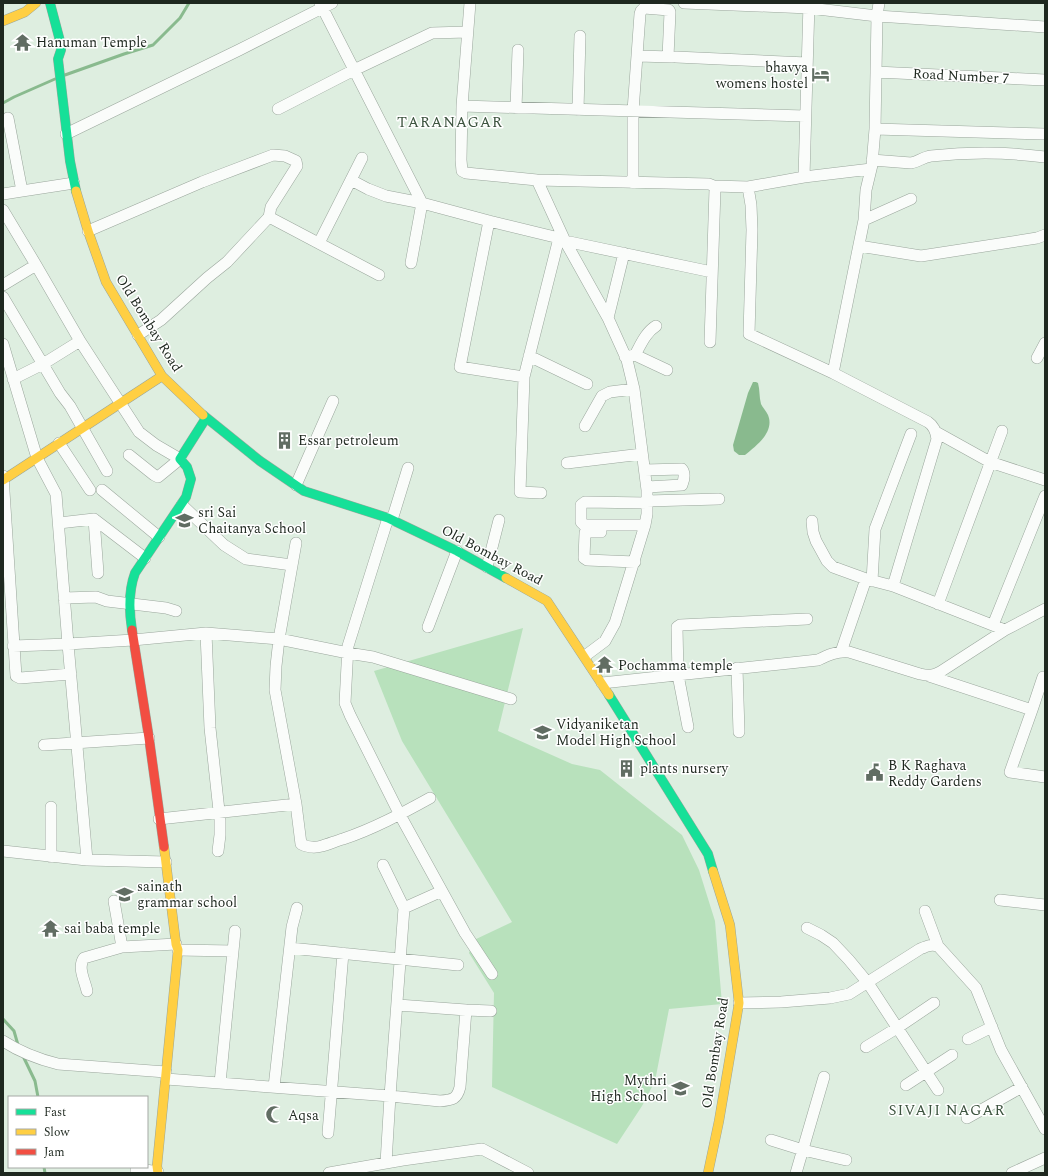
<svg xmlns="http://www.w3.org/2000/svg" width="1048" height="1176" font-family="Spectral,serif">
	<style>
		.green { fill: #b8e1bc }
		.water { fill: #89ba8e }
		.lines { fill: none; stroke-linecap: round; stroke-linejoin: round }
		.stream { stroke: #89ba8e; stroke-width: 3 }
		.street-casing { stroke: #9aa69c; stroke-width: 12 }
		.fast-casing { stroke: #9aa69c; stroke-width: 10 }
		.slow-casing { stroke: #9aa69c; stroke-width: 10 }
		.jam-casing { stroke: #9aa69c; stroke-width: 10 }
		.street { stroke: #fafcfa; stroke-width: 11 }
		.fast { stroke: #16e098; stroke-width: 9 }
		.slow { stroke: #ffcf43; stroke-width: 9 }
		.jam { stroke: #f24e42; stroke-width: 9 }
		.labels { text-anchor: middle; dominant-baseline: central; stroke-width: 3; stroke-linejoin: round; paint-order: stroke }
		.poi-label { font-size: 14px; fill: #1e281f; stroke: #fff; text-anchor: start }
		.street-label { font-size: 14px; fill: #1e281f; stroke: #fff }
		.neighbourhood-label { font-size: 15px; letter-spacing: 1px; fill: #3d543f; stroke: #fff }
	</style>
	<rect width="100%" height="100%" fill="#deeee0"/>
	<path class="green" d="M523,628L498,731L572,764L600,770L682,835L699,870L715,921L722,1004L669,1009L655,1081L642,1106L617,1144L492,1087L494,993L469,953L474,940L512,922L402,741L374,671Z"/>
	<path class="water" d="M753,382H756L758,383C760,390 759,397 761,404C763,408 766,411 768,415C775,432 756,446 745,455H739L734,451L733,445L748,393Z"/>
	<g class="lines">
		<path class="stream" d="M65,75L124,54L153,45L180,18L189,3
			M3,103L14,97L55,79
			M3,1019L14,1031L18,1045
			M23,1056L35,1081L38,1097
			M44,1167L45,1173"/>
		<defs>
			<path id="street" d="M320,3L422,203L489,221L559,238L565,241L712,272
				M470,3L462,106L461,160L462,171L466,173L537,180L709,184L714,186L715,189L710,342
				M684,3L809,8L877,16L1045,27
				M638,56L672,57
				M676,57L807,63
				M876,72L1045,80
				M462,106L805,116
				M516,108L518,50
				M278,109L354,70L432,33L467,32
				M578,110L580,36
				M8,118L22,191
				M875,129L1045,134
				M66,134L239,50L332,3
				M872,160L911,163C918,162 923,157 931,156C969,152 1007,152 1045,157
				M804,177L809,3
				M351,180L368,189L386,196L422,203L411,263
				M537,180L565,241L608,318L627,360L634,389L647,490V514L645,525L615,623L605,641L585,656
				M633,183V111L640,14L641,11L644,8L669,10L670,12L668,57
				M714,186L748,187L804,177L871,169
				M748,187L751,205L752,230L749,334L833,373L928,422C934,426 936,431 937,439L893,586
				M3,194L22,191L74,183
				M3,210L36,265L80,341L139,432L156,445L180,459L158,477L154,475L129,455
				M864,220L911,199
				M489,221L460,367L524,377L559,238
				M88,231L202,182L273,155L285,156L296,161L297,166L271,207L269,217L379,275
				M319,243L362,158
				M859,246L921,256L1037,238L1045,235
				M3,285L36,265
				M3,297L60,393L70,406L107,471
				M608,318L624,253
				M138,335L161,320L207,278L227,262L269,217
				M3,344L37,458L56,494L68,644L87,860
				M635,355C641,344 646,332 656,326
				M529,356L587,384
				M625,357L635,355L667,370
				M1037,358L1045,343
				M833,373L864,220L866,190L872,165L875,129L877,16L879,3
				M524,377L520,492L541,493
				M13,379L43,364L80,341
				M585,426L602,396L610,392L634,389
				M936,432L990,462L1045,480
				M59,443L90,490
				M567,463L642,454
				M645,470L682,469C685,473 684,480 682,485L647,487
				M3,476L16,676L20,678L71,674
				M296,485L333,401
				M102,490L159,537
				M647,501L719,499
				M182,505L224,545L246,559L292,565
				M388,518L348,646L345,703L350,715L400,815L465,933L492,974
				M94,519L98,573
				M392,520L408,468
				M812,521L813,532L816,541L827,561L833,567L866,579L893,586L1005,630
				M59,523L94,519L145,558
				M645,525H584L581,522V505L585,502L647,503
				M601,532H588L585,533L584,558L587,560L635,562
				M296,543L279,639L276,666L275,690L296,804L301,844C307,847 315,848 322,846C329,844 336,841 343,839C373,829 401,814 430,798
				M487,567L499,520
				M872,581L875,529L911,434
				M64,598L96,597L107,601L166,608L176,611
				M938,604L1002,431
				M993,625L1045,496
				M428,627L457,551
				M206,633L210,728L220,820V835L218,851
				M13,646L68,644L133,640L206,633L279,639L348,653L373,657L511,699
				M841,652L866,579
				M737,668L739,732
				M929,676L1032,710L1010,772L1045,777
				M602,683L818,660C828,655 837,651 849,652L920,674C928,676 933,676 940,672L1005,630L1045,609
				M1032,710L1043,677L1045,678
				M688,727L678,675L677,627L680,625L807,619
				M44,745L149,738
				M51,807V857
				M159,819L296,804
				M3,851L87,860L166,862
				M383,865L404,908
				M1000,900L1045,905
				M114,901L122,947
				M925,911L938,946
				M807,928L821,935L833,943L849,960L868,983L938,1090
				M290,948L458,965
				M178,950L233,951
				M87,991C85,981 77,967 84,958L122,947L176,944
				M739,1003L781,1002L830,998L849,994L920,949C927,946 931,944 938,946L976,988L1001,1050L1045,1129
				M466,1010L491,1011
				M968,1039L992,1027
				M3,1041C20,1052 38,1059 58,1064L166,1072
				M866,1047L897,1028L934,1003
				M166,1079L390,1096L440,1101C453,1100 457,1099 460,1087L466,1010L398,1005
				M220,1083L235,931
				M906,1085L952,1055
				M274,1087L292,927L297,908
				M967,1118L1022,1087
				M328,1133L343,953
				M771,1140L803,1150L846,1160
				M386,1163L390,1096L404,908L442,891
				M136,1173V1170L139,1169L158,1172
				M329,1173L403,1160L482,1149L528,1173
				M796,1173L824,1077
				M1012,1173L1045,1158"/>
			<path id="fast" d="M50,3L60,41L61,50L58,59L70,161L76,191
				M203,415L260,461L304,491L388,518L457,551L506,578
				M132,630C129,611 128,592 135,573L186,497L191,479L187,467L180,459L206,418
				M609,695L708,854L713,871"/>
			<path id="slow" d="M3,21L25,12L36,3
				M76,191L88,231L106,282L162,376L203,415
				M3,480L162,376
				M506,578L547,601L609,695
				M158,1173L157,1166L178,950L176,944L164,847
				M708,1173L719,1121L739,1003L730,925L713,871"/>
			<path id="jam" d="M132,630L149,738L164,847"/>
		</defs>
		<use href="#street" class="street-casing"/>
		<use href="#fast" class="fast-casing"/>
		<use href="#slow" class="slow-casing"/>
		<use href="#jam" class="jam-casing"/>
		<use href="#street" class="street"/>
		<use href="#fast" class="fast"/>
		<use href="#slow" class="slow"/>
		<use href="#jam" class="jam"/>
	</g>
	<defs>
		<symbol id="temple-bare" viewBox="-9 -9 18 18"><path d="M0-6L5-2H3V0L6.5 2.5H4V6H1.5V3h-3V6H-4V2.5H-6.5L-3 0V-2H-5Z" fill="#616d63" stroke="#fff" stroke-width="2.5" paint-order="stroke"/></symbol>
		<symbol id="hotel-bare" viewBox="-9 -9 18 18"><path d="M-6-4.5h1.5V1H6V5H4.5V3h-9V5H-6ZM-4 0a1.8 1.8 0 1 1 3.6 0ZM.5 0V-2.5h3Q6-2.5 6 0Z" fill="#616d63" stroke="#fff" stroke-width="2.5" paint-order="stroke"/></symbol>
		<symbol id="building-bare" viewBox="-9 -9 18 18"><path d="M-4-6H4V6H1V3H-1V6H-4ZM-2.5-4.3h1.7v1.8h-1.7ZM.8-4.3h1.7v1.8H.8ZM-2.5-1h1.7V.8h-1.7ZM.8-1h1.7V.8H.8Z" fill="#616d63" stroke="#fff" stroke-width="2.5" paint-order="stroke"/></symbol>
		<symbol id="university-bare" viewBox="-9 -9 18 18"><path d="M0-5L7-2L0 1L-7-2ZM-4 1L0 2.5L4 1V4Q0 6-4 4Z" fill="#616d63" stroke="#fff" stroke-width="2.5" paint-order="stroke"/></symbol>
		<symbol id="civic-bare" viewBox="-9 -9 18 18"><path d="M-.6-6.5H3V-4.5H.6V-3L4-1V1h2V6H-6V1h2V-1L-.6-3ZM-1.2 2.5V6h2.4V2.5Z" fill="#616d63" stroke="#fff" stroke-width="2.5" paint-order="stroke"/></symbol>
		<symbol id="school-bare" viewBox="-9 -9 18 18"><path d="M0-5L7-2L0 1L-7-2ZM-4 1L0 2.5L4 1V4Q0 6-4 4Z" fill="#616d63" stroke="#fff" stroke-width="2.5" paint-order="stroke"/></symbol>
		<symbol id="mosque-bare" viewBox="-9 -9 18 18"><path d="M3.5-4.9A6 6 0 1 0 3.5 4.9A5 5 0 1 1 3.5-4.9Z" fill="#616d63" stroke="#fff" stroke-width="2.5" paint-order="stroke"/></symbol>
	</defs>
	<g fill-rule="evenodd">
		<use href="#temple-bare" x="10" y="30" width="25" height="25"/>
		<use href="#hotel-bare" x="808" y="62" width="25" height="25"/>
		<use href="#building-bare" x="272" y="428" width="25" height="25"/>
		<use href="#university-bare" x="172" y="508" width="25" height="25"/>
		<use href="#temple-bare" x="592" y="652" width="25" height="25"/>
		<use href="#university-bare" x="530" y="720" width="25" height="25"/>
		<use href="#building-bare" x="614" y="756" width="25" height="25"/>
		<use href="#civic-bare" x="862" y="760" width="25" height="25"/>
		<use href="#school-bare" x="112" y="882" width="25" height="25"/>
		<use href="#temple-bare" x="38" y="916" width="25" height="25"/>
		<use href="#school-bare" x="668" y="1076" width="25" height="25"/>
		<use href="#mosque-bare" x="262" y="1102" width="25" height="25"/>
	</g>
	<g class="labels">
		<g class="poi-label">
			<text x="36" y="42">Hanuman Temple</text>
			<text x="808" y="67" text-anchor="end">bhavya<tspan x="808" dy="16">womens hostel</tspan></text>
			<text x="298" y="440">Essar petroleum</text>
			<text x="198" y="512">sri Sai<tspan x="198" dy="16">Chaitanya School</tspan></text>
			<text x="618" y="665">Pochamma temple</text>
			<text x="556" y="724">Vidyaniketan<tspan x="556" dy="16">Model High School</tspan></text>
			<text x="888" y="765">B K Raghava<tspan x="888" dy="16">Reddy Gardens</tspan></text>
			<text x="640" y="768">plants nursery</text>
			<text x="137" y="886">sainath<tspan x="137" dy="16">grammar school</tspan></text>
			<text x="64" y="928">sai baba temple</text>
			<text x="667" y="1080" text-anchor="end">Mythri<tspan x="667" dy="16">High School</tspan></text>
			<text x="288" y="1115">Aqsa</text>
		</g>
		<g class="street-label">
			<text transform="translate(961 76) rotate(3)">Road Number 7</text>
			<text transform="translate(149 323) rotate(58)">Old Bombay Road</text>
			<text transform="translate(492 555) rotate(28)">Old Bombay Road</text>
			<text transform="translate(715 1053) rotate(-81)">Old Bombay Road</text>
		</g>
		<g class="neighbourhood-label">
			<text x="450" y="122">TARANAGAR</text>
			<text x="947" y="1110">SIVAJI NAGAR</text>
		</g>
	</g>
	<rect width="1048" height="1176" fill="none" stroke="#1e281f" stroke-width="8"/>
	<rect x="8" y="1096" width="140" height="72" fill="#ffffff" stroke="#a5a9a5"/>
	<rect x="16" y="1109" width="20" height="6" fill="#16e098" stroke="#a5a9a5"/>
	<text x="44" y="1116" font-size="12" fill="#1e281f">Fast</text>
	<rect x="16" y="1129" width="20" height="6" fill="#ffcf43" stroke="#a5a9a5"/>
	<text x="44" y="1136" font-size="12" fill="#1e281f">Slow</text>
	<rect x="16" y="1149" width="20" height="6" fill="#f24e42" stroke="#a5a9a5"/>
	<text x="44" y="1156" font-size="12" fill="#1e281f">Jam</text>
</svg>
